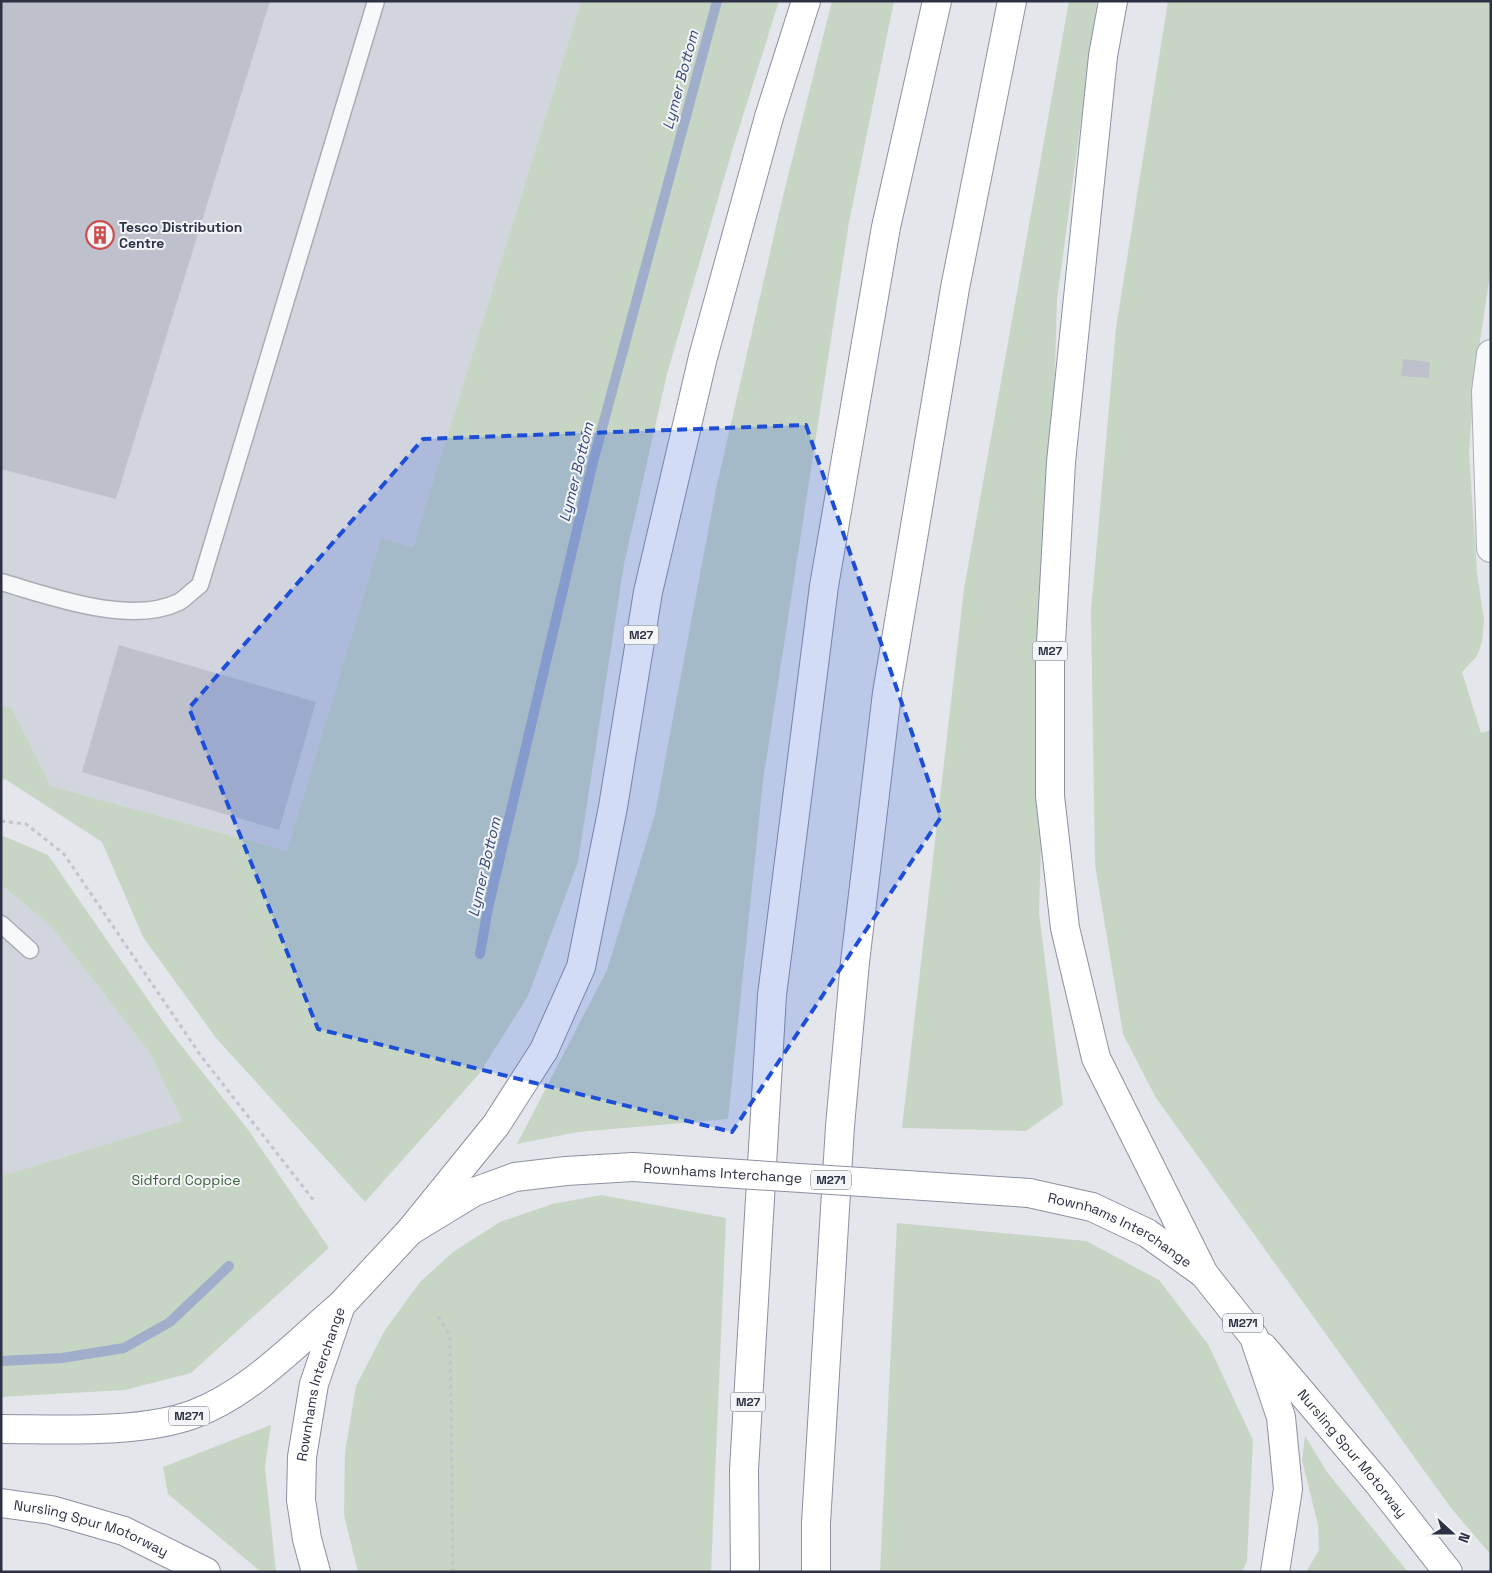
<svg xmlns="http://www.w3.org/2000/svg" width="1492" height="1573" font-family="'Space Grotesk',sans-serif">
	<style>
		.built { fill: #d2d5de }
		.green { fill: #c7d5c5 }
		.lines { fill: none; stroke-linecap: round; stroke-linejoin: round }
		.stream { stroke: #a0aecb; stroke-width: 10 }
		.building { fill: #bec1cb }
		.service-casing { stroke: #a9acb6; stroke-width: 19 }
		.tertiary-casing { stroke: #a9acb6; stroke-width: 30 }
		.motorway-casing { stroke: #8c91a2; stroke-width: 30 }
		.path { stroke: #c2c4cb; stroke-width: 3; stroke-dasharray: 4 4; stroke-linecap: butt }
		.service { stroke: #f7f8fa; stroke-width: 16 }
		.tertiary { stroke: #f7f8fa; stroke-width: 28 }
		.motorway { stroke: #fff; stroke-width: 28 }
		.motorway-bridge-casing { stroke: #8c91a2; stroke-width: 30; stroke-linecap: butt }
		.motorway-bridge { stroke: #fff; stroke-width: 28 }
		.marked { fill: #1d4ed8; fill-opacity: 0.2; stroke: #1d4ed8; stroke-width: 4; stroke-dasharray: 10 6; stroke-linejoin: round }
		.labels { text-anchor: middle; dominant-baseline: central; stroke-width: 4; stroke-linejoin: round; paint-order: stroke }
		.shield { fill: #f4f5f9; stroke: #686c7a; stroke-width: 1 }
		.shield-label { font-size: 12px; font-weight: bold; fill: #2c3144 }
		.poi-label { font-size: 14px; font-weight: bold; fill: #2c3144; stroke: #f4f5f9; text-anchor: start }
		.street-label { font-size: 14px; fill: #2c3144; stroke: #f4f5f9 }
		.park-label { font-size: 14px; fill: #3b6039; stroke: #f4f5f9 }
		.water-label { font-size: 15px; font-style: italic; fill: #364a78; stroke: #f4f5f9 }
	</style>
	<rect width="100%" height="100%" fill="#e4e6ec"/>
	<path class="built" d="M1,1H581L413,547L381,538L287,851L51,786L12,708L1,705Z
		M1,885L51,926L150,1053L182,1121L1,1176Z"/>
	<path class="green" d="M581,1H779L732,151L667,374L624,564L578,862L528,996L479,1074L365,1202L216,1038L143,937L102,842L5,779L1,780V705L12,708L51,786L287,851L381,538L413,547Z
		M832,1H894L849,222L763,781L728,1119L578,1132L517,1144L607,970L655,814L716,489L783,196Z
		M1069,1H1097L1057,300L1039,913L1063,1105L1026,1131L902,1128L964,589Z
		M1168,1H1491V268L1475,374L1469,452L1477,573L1484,620L1482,642L1477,656L1462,672L1481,733L1491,730V1555L1451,1508L1156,1098L1123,1034L1095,865L1091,611L1116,328Z
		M1,835L48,855L169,1030L249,1131L329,1248L191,1373L125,1390L1,1397V1176L182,1121L150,1053L51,926L1,885Z
		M601,1195L726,1218L711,1572H358L344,1515L345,1452L356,1386L385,1330L420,1282L453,1252L500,1222L552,1204Z
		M897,1223L1086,1241L1159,1280L1208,1344L1253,1440L1247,1561L1242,1572H880Z
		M271,1425L265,1467L276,1572H261L168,1494L163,1467Z
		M1305,1436L1327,1472L1408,1572H1306L1319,1550L1318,1525L1302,1460Z"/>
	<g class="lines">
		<path class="stream" d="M480,954L488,908L593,462L717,1
			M1,1361L62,1358L124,1348L170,1322L229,1266"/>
	</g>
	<path class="building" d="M1,1H270L116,499L1,469Z
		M1403,359L1430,362L1429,378L1401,376Z
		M119,645L316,702L279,830L82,772Z"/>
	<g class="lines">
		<defs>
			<path id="service" d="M1,582C50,596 130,626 179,602C186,598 193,590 200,585L376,1
				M1,924L30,950"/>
			<path id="tertiary" d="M1491,354L1486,392L1491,548"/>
			<g id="motorway">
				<path d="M1113,1L1103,56L1061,462L1050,661V796L1065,928L1096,1058L1204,1274"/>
				<path id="s1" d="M1029,1193L1092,1207L1147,1233L1204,1274L1254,1337L1281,1417L1288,1489L1275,1572"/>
				<path d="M410,1231L496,1125L544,1050L581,967L613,807L648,592L703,357L769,117L806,1"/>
				<path id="s2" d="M1263,1347L1379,1484L1448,1572"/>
				<path d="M1,1429C58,1429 141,1434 194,1414C250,1393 295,1344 340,1306"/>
				<path id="s3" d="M1,1503L51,1510L124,1531L206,1572"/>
				<path id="s4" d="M316,1572L307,1539L301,1500L302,1457L314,1384L341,1305L410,1231L474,1192L515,1177L566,1171L633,1167"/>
				<path d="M745,1572L744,1470L772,995L824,586L886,227L937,1"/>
				<path d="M816,1572V1523L840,1126L855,962L887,693L955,288L1012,1"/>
			</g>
		</defs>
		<use href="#service" class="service-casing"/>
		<use href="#tertiary" class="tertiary-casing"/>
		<use href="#motorway" class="motorway-casing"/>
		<path class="path" d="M1,821L26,824L64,854L201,1056L315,1202
			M438,1316L450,1336L453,1572"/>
		<use href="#service" class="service"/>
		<use href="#tertiary" class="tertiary"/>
		<use href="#motorway" class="motorway"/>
		<defs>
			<g id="motorway-bridge">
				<path id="s5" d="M633,1167L1029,1193"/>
			</g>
		</defs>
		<use href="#motorway-bridge" class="motorway-bridge-casing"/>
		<use href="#motorway-bridge" class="motorway-bridge"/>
	</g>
	<path class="marked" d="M806,425L941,817L732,1132L318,1029L189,708L423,439Z"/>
	<defs>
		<symbol id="building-ring" viewBox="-11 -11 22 22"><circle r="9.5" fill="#f4f5f9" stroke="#cd4d4d" stroke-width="1.5"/><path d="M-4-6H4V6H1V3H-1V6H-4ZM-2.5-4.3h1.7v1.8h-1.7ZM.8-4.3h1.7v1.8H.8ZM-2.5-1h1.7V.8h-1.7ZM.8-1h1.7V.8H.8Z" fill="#cd4d4d"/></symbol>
	</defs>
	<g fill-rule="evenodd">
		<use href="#building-ring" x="84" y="219" width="32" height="32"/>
	</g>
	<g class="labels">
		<g class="shield">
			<rect x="623.5" y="625.5" width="35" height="19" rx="4"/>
			<rect x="1032.5" y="641.5" width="35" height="19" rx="4"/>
			<rect x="811" y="1170.5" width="40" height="19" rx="4"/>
			<rect x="1223" y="1313.5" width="40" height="19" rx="4"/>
			<rect x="730.5" y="1392.5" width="35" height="19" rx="4"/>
			<rect x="169" y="1406.5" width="40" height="19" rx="4"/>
		</g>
		<g class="shield-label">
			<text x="641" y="635">M27</text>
			<text x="1050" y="651">M27</text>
			<text x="831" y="1180">M271</text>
			<text x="1243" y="1323">M271</text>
			<text x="748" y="1402">M27</text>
			<text x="189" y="1416">M271</text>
		</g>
		<g class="poi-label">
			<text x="119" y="227">Tesco Distribution<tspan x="119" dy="16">Centre</tspan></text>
		</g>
		<g class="street-label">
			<text stroke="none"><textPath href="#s5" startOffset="90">Rownhams Interchange</textPath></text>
			<text stroke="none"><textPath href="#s1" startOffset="99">Rownhams Interchange</textPath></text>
			<text stroke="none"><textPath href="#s4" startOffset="192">Rownhams Interchange</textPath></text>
			<text stroke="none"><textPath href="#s2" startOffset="139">Nursling Spur Motorway</textPath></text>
			<text stroke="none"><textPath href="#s3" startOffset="94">Nursling Spur Motorway</textPath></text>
		</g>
		<g class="park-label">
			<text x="186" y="1180">Sidford Coppice</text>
		</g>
		<g class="water-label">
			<text transform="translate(680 80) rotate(-75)">Lymer Bottom</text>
			<text transform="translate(576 472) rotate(-76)">Lymer Bottom</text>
			<text transform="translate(484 867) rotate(-77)">Lymer Bottom</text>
		</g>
	</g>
	<rect width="1492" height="1573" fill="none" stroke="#2c3144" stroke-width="5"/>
	<g transform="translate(1452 1533) rotate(111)" stroke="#f4f5f9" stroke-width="4" paint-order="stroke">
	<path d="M0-4L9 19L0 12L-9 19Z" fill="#2c3144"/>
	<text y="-8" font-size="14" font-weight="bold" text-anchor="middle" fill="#2c3144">N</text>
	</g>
</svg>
